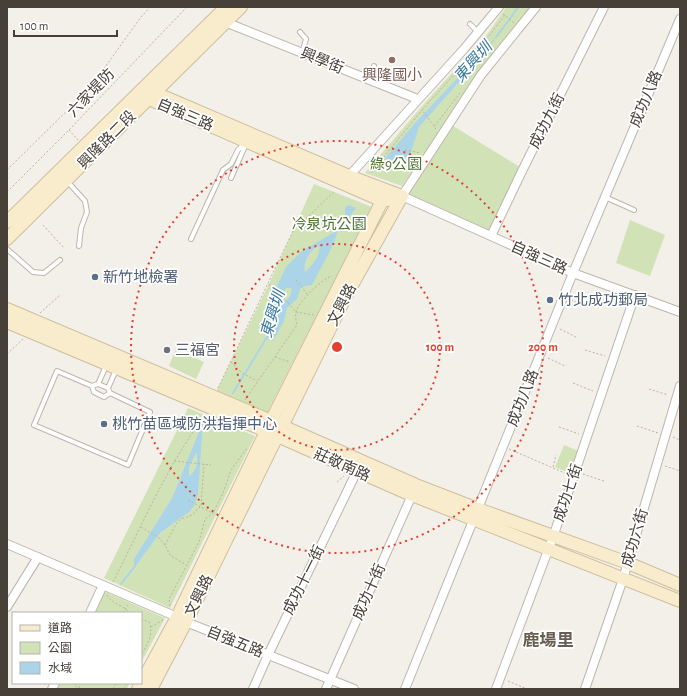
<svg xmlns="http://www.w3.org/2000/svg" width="687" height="696" font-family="'Alegreya Sans','Noto Sans TC',sans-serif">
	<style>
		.green { fill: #d1e3b6 }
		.water { fill: #acd4e9; fill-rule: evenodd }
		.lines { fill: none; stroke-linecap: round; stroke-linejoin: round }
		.stream { stroke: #acd4e9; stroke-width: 2 }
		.lane-casing { stroke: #bdb6ac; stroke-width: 6 }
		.street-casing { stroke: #bdb6ac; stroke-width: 10 }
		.secondary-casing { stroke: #cebe9d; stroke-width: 14 }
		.path { stroke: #beb19f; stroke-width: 1; stroke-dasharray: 2 2; stroke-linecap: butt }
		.lane { stroke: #fff; stroke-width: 4 }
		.street { stroke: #fff; stroke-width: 8 }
		.secondary { stroke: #f9eccd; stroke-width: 12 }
		.ring { fill: none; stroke: #e43f2f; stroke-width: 2; stroke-dasharray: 2 4 }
		.education-dot { fill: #8d6e63; stroke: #fff; stroke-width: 1.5 }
		.service-dot { fill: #5c6f8a; stroke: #fff; stroke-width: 1.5 }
		.worship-dot { fill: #6b7280; stroke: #fff; stroke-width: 1.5 }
		.labels { text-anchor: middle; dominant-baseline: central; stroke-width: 3.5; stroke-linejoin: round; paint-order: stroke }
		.street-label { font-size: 15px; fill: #464038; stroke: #fff }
		.education-label { font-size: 15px; fill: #785e54; stroke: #fff }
		.park-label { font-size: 15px; fill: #4e7231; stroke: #fff }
		.service-label { font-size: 15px; fill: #4e5e75; stroke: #fff; text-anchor: start }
		.worship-label { font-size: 15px; fill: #5b616d; stroke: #fff; text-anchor: start }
		.water-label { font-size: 16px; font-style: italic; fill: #3a7aa0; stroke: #fff }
		.quarter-label { font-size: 17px; font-weight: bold; fill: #675d50; stroke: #fff }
		.centre { fill: #e43f2f; stroke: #fff; stroke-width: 2 }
		.ring-label { font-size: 12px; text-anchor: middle; font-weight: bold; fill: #e43f2f; stroke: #fff; stroke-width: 3.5; stroke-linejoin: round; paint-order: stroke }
	</style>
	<rect width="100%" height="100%" fill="#f3efe9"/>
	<path class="green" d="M506,7H531L486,65L402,186L365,173L422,106L489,32Z
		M450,124L523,169L491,236L402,196Z
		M314,184L372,207L267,413L216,392L269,284Z
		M630,220L665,235L650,276L616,263Z
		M176,349L204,362L196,379L169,366Z
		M188,408L255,436L170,608L104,578Z
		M564,445L581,452L572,474L555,467Z
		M103,591L165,618L141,663V613H92Z
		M57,683H130L127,689H54Z"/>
	<path class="water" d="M497,36L485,53L419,127L410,155L378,169L382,162L416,122Z
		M348,205L356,208L348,218H345V208Z
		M338,230L334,243L312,285L301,287L297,299L287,308L284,321L273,341L269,337L263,327L268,305L286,267L302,251ZM317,246H319C321,256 312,265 305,272C303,261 309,253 317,246ZM286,288H291C293,296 287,300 282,304L280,303L279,299Z
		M203,422L198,495L194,506L189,512L160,533L134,568V559L172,498ZM196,453L197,455C197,464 197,471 189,476V467Z"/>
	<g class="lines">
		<path class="stream" d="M496,37L509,20L518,7
			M336,231L345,217
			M233,393L269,334
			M121,584L135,566"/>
		<defs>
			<path id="lane" d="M470,24L478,32
				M300,32L306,39L302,53
				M369,79L374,66
				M231,178L246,144
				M67,181L85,201L87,212L81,228L79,246
				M605,197L634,210
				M191,239L223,170L231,164L238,150L245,143
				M7,249L33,272L44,273L60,260
				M57,371L92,386L98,384L108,388L110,393L150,412L128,465L34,425Z
				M98,384L106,366
				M92,386L94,392L104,397L110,393
				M108,388L116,370"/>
			<path id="street" d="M536,7L481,75L402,196L573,273L680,312
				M225,22L415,98L417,101
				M349,176L464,49L499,7
				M491,236L523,169L604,7
				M7,544L177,617L186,622L354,689
				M7,607L38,557
				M90,613L103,585
				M52,689L55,683
				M253,689L268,655L357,471
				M326,689L412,495
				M405,689L573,273L680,19
				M496,689L553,537L635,295
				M585,689L623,579L680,386"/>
			<path id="secondary" d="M142,90L167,98L349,176L402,196L383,201L149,99Z
				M7,222L226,7
				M7,239L241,7
				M7,309L264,418L416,485L478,509L628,563L680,585
				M7,322L266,431L407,493L680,601
				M138,689L177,617L271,421L385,195
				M151,689L186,622L347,294L402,196"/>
		</defs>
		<use href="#lane" class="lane-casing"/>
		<use href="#street" class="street-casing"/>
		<use href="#secondary" class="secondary-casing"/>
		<path class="path" d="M503,14L514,23
			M434,126L422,110L490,35L505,15
			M436,129L434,127L460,93
			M69,130L78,140
			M405,150L421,153
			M7,170L90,88L141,17L150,7
			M371,173L422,110
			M7,192L69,130L187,7
			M43,225L64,248
			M296,280L307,294
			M269,284L272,291L284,298L296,312L314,315
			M571,300L589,307
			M40,313L60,295
			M560,329L576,337
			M585,350L605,356
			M7,354L23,339
			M275,357L290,362
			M548,358L565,366
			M231,362L242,373L257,381
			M573,383L593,391
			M218,388L293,231L335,191
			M649,389L668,395
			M245,400L297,325C296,321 295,315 296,312C298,302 323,278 332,276
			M637,426L658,433
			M559,427L579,434
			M673,437L680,440
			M509,449L567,474
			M174,461L211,465
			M665,466L680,471
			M553,467L556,455
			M583,474L604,481
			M337,482L344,476
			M188,500L212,513
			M141,527L159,538L165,545L170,555L186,565
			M165,545L176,524L181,519L192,515L201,506L204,464
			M113,582C142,525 167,466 205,415
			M107,595C112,604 123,605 130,613
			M170,606L169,599L199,542L205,519L213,513L223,493L231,470L247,448
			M123,613L128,605
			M141,619L149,622C154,636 147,643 141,656
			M151,627L163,620
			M508,681L527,689
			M72,683L79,689
			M79,688L81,683
			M113,689L116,683
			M124,689L127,683"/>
		<use href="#lane" class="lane"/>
		<use href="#street" class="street"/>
		<use href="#secondary" class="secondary"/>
	</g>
	<g class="ring">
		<circle cx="337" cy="347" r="103"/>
		<circle cx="337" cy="347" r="206"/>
	</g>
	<circle class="education-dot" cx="392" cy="60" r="4"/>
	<g class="service-dot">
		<circle cx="95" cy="277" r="4"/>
		<circle cx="550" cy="300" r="4"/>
		<circle cx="104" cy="424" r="4"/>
	</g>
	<circle class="worship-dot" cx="167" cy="350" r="4"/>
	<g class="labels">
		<g class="street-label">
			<text transform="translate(322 61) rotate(22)">興學街</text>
			<text transform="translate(91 93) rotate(-46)">六家堤防</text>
			<text transform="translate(646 99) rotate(-67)">成功八路</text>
			<text transform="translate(185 115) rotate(23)">自強三路</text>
			<text transform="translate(547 121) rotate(-63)">成功九街</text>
			<text transform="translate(107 140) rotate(-45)">興隆路二段</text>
			<text transform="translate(539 258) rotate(24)">自強三路</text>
			<text transform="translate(342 305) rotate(-63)">文興路</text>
			<text transform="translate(523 398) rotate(-68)">成功八路</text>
			<text transform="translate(342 465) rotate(24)">莊敬南路</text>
			<text transform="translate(568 493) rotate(-71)">成功七街</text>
			<text transform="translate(635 538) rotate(-74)">成功六街</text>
			<text transform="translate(304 580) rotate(-64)">成功十一街</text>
			<text transform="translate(369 592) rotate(-66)">成功十街</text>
			<text transform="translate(199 596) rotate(-64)">文興路</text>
			<text transform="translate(235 642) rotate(22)">自強五路</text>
		</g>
		<g class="education-label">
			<text x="392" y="75">興隆國小</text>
		</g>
		<g class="park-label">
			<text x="396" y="164">綠9公園</text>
			<text x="329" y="224">冷泉坑公園</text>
		</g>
		<g class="service-label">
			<text x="103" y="277">新竹地檢署</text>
			<text x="558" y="300">竹北成功郵局</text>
			<text x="112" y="424">桃竹苗區域防洪指揮中心</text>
		</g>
		<g class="worship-label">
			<text x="175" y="350">三福宮</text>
		</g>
		<g class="water-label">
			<text transform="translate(473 62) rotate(-48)">東興圳</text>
			<text transform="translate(273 314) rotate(-73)">東興圳</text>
		</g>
		<g class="quarter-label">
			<text x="548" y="640">鹿場里</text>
		</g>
	</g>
	<circle cx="337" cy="347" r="6" class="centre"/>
	<g class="ring-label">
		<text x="440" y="351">100 m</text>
		<text x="543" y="351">200 m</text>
	</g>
	<rect width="687" height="696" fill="none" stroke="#464038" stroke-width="16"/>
	<rect x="12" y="612" width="130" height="72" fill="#ffffff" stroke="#b5b3af"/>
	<rect x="20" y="625" width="20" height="6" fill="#f9eccd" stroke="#b5b3af"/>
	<text x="48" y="632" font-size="12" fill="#464038">道路</text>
	<rect x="20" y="642" width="20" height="12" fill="#d1e3b6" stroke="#b5b3af"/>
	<text x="48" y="652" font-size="12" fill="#464038">公園</text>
	<rect x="20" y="662" width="20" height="12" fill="#acd4e9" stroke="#b5b3af"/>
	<text x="48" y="672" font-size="12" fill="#464038">水域</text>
	<path d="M14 30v6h103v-6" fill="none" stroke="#464038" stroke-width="2"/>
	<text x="20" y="30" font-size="12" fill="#464038" stroke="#ffffff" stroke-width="3" paint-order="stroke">100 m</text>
</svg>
